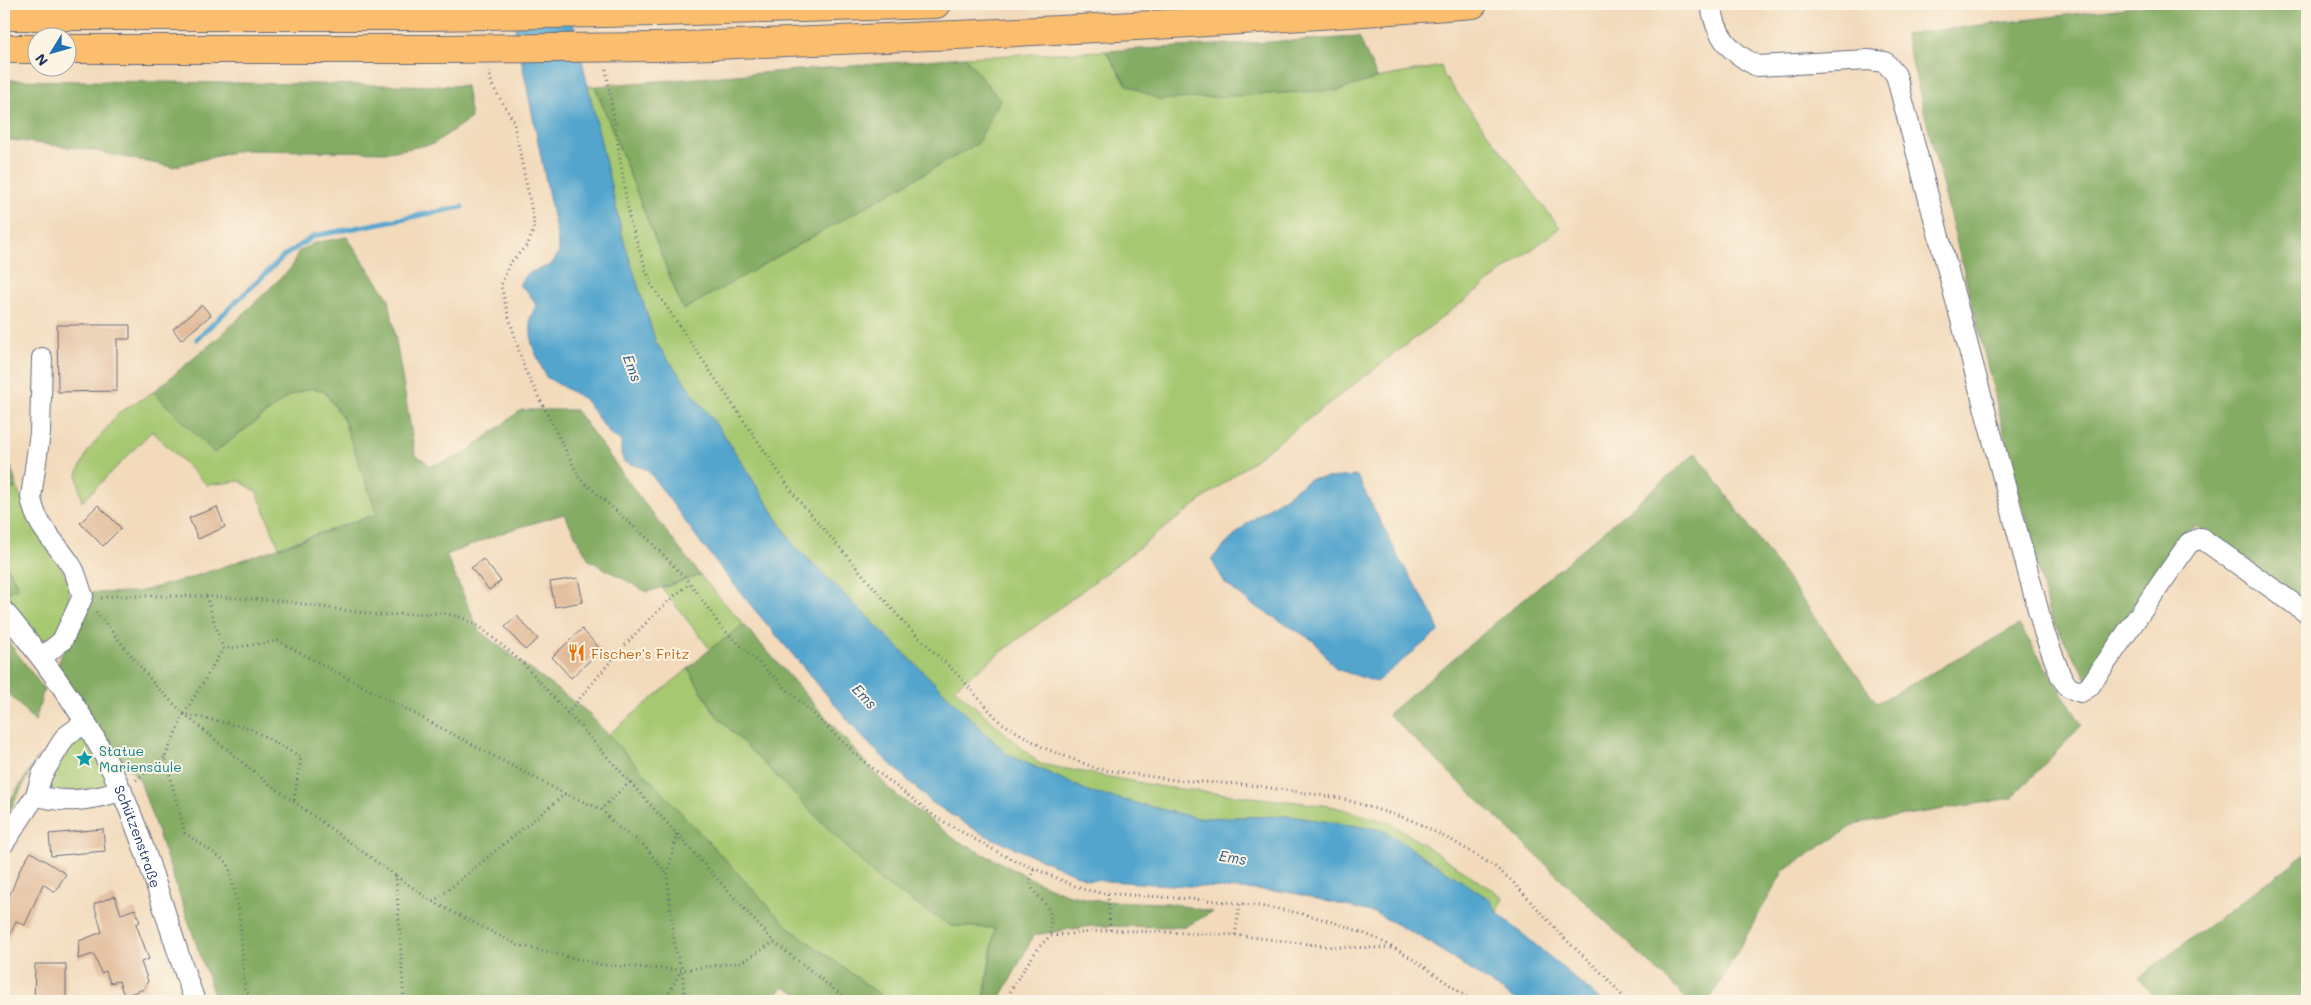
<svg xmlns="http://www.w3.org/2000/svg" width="2311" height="1005" font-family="Mali,sans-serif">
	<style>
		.green { fill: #a6c871; stroke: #607c68 }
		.forest { fill: #84ac63; stroke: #506e60 }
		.water { fill: #53a5ce; stroke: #376a96 }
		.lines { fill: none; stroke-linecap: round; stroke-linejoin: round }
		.stream { stroke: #53a5ce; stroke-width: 5 }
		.building { fill: #e0b895 }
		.minor-casing { stroke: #666b7f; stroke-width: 22 }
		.highway-casing { stroke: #666b7f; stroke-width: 30 }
		.path { stroke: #666b7f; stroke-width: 3; stroke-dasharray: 1 4; stroke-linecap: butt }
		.minor { stroke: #fff; stroke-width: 20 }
		.highway { stroke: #fbbe6e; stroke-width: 28 }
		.highway-bridge-casing { stroke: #666b7f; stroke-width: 30; stroke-linecap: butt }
		.highway-bridge { stroke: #fbbe6e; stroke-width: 28 }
		.labels { text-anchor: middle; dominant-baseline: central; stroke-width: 4; stroke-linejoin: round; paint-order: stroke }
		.food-label { font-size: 14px; fill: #c56008; stroke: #fcf5e5; text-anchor: start }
		.culture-label { font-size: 14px; fill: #0d838f; stroke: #fcf5e5; text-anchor: start }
		.street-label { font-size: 14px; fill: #1b2f5e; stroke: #fcf5e5 }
		.water-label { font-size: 15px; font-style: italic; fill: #2f5885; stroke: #fcf5e5 }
	</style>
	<rect width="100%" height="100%" fill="#fcf5e5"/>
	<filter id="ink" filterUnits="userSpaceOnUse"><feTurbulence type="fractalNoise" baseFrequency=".02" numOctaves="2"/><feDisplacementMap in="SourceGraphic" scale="10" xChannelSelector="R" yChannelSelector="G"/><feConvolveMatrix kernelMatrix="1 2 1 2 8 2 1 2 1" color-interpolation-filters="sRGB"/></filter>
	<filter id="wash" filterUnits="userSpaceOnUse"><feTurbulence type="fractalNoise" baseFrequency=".0096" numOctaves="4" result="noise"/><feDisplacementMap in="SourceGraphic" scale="20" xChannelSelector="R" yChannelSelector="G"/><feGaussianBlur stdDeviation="1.12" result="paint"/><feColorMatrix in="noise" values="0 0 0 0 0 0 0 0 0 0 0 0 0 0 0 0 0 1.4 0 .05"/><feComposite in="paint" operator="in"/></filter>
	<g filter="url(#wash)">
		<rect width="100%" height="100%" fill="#f2dabb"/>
		<path class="green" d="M1106,51L1127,85L1340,90L1377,78L1441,66L1444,76L1560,228L954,688L1040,764L1163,787L1331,806L1391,823L1503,897L1498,913L1489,899L1383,830L1289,816L1197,818L1090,792L1007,754L794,545L726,438L656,343L623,238L588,86H595L683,310L1000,100L965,57Z
			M311,388L324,391L343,418L377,514L279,547L257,492L240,481L207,485L152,431L82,502L77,474L88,451L120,412L153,392L214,453L289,396Z
			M17,487L27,517L66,575L69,587L68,609L60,629L50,639L34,640L4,602V594L19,587L4,562V493Z
			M700,575L744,625L710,649L662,588Z
			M688,669L716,715L880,881L951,926L995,928L983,1001H889L788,927L608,735Z
			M86,722L122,791H54L42,775Z"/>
		<path class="forest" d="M2159,4H2307V604L2196,526L2186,532L2088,681L2049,614L1905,34Z
			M1359,37L1377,78L1340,90L1160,100L1127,85L1106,51Z
			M965,57L1000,100L977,144L683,310L595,86Z
			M4,80L466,86L471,118L433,144L389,152L242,150L172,167L91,150L4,139Z
			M347,237L389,299L415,454L431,466L463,455L521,410H576L641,499L700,575L647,592L589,560L564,514L507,531L446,555L479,631L586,711L788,927L889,1001H813L783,987L773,1001H216L140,781L94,728L56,669L87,593L138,592L187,579L377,514L343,418L324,391L311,388L289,396L214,453L153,392L218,338L291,268L298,252L314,243Z
			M4,445L17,487L4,493V444Z
			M1696,453L1877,703L2019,625L2082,725L2012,798L1858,823L1784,870L1709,1001H1689L1388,714Z
			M4,562L19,588L4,594Z
			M744,625L890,790L956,840L1036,881L1066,894L1098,901L1169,903L1212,912L1185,927L1091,926L1034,935L999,1001H990L985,998L995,928L951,926L880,881L716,715L688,669L710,649Z
			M4,636L44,689L35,722L4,688Z
			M38,757L9,812L4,820V810Z
			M2307,853V1001H2156L2139,977Z"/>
		<path class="water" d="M510,4H569L623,238L656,343L726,438L794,545L1007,754L1090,792L1197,818L1289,816L1383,830L1489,899L1498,913L1602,1001H1517L1424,939L1375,913L1289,892L1089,880L980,833L931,802L865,740L754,609L704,547L647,469L624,462L621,454V441L610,434L584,399L546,377L532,345L530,319L536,305L528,292L519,285L526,274L551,265L559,253L557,236Z
			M1357,476L1399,558L1432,613L1439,631L1376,682L1336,669L1314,641L1250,603L1225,583L1211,559L1245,525L1310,479Z"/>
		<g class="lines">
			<path class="stream" d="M197,339L284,256L314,236L462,207"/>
		</g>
		<g id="blocks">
			<path class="building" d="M202,305L211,315L181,340L173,329Z
				M57,325H130V339H117V391L58,392Z
				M98,505L121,528L103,546L80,523Z
				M217,507L225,527L198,539L189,518Z
				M483,559L501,581L489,590L471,568Z
				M578,578L583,602L555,607L550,582Z
				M517,616L538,639L525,650L505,627Z
				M582,629L601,650L571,678L552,657Z
				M103,829L105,851L51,856L49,834Z
				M31,852L66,874L55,892L43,884L25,925L16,921L4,950V910L20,869Z
				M115,896L121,914L135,909L140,922L136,924L149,959L141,962L148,981L144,989L124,996L119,981L110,983L106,971L101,973L94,954L78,959L79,941L102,932L94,904Z
				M35,964H66V1001H34Z"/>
		</g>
	</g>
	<g filter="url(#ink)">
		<use href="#blocks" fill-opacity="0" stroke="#666b7f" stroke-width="1"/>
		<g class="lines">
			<defs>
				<g id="minor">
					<path d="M1711,4C1715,35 1729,52 1757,66L1868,60L1885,62L1896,75L2044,632L2061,677L2069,688L2081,692L2089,687L2189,543L2201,538L2307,613"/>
					<path d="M42,358L40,433L31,497C35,527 57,542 72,567C77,575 79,587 83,596L62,641L42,657"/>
					<path id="s1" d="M4,611C50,667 92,724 121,790C151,858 169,932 195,1001"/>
					<path d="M36,795C64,805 94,799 122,791"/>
					<path d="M4,843L36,795L42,775L65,737L86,722"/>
				</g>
				<path id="highway" d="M656,12L936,4
					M4,16H428
					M656,47C929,37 1202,25 1473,4
					M4,49H38
					M68,49H442"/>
			</defs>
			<use href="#minor" class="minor-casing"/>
			<use href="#highway" class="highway-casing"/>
			<path class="path" d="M606,69L630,222L651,284L795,496L907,626L956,673L1000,722L1044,748L1098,769L1175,780L1250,785L1340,798L1411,820L1453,841L1494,866L1512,881L1565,939L1606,977L1627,1001
				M489,71L492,85L513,120L534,221L533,231L528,244L510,263L501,285L507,311L525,370L580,479L650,541L690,583L721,627L862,760L937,818L1005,856L1082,889L1102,893C1191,900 1286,899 1370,936C1407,952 1440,978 1472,1001
				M206,596L223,649L184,714L249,728L301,757L294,801
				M101,598L113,596H206L281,601L378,615L443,613L461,617L480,627L522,662L774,942L849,1001
				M96,612L156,686L184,714L165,757
				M223,649L278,641L565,794L601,809
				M184,714L264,780L396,876L404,1001
				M567,714C605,668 642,621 690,583
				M136,780L165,757L185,833L228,863L239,912L245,989L253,1001
				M630,782L601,809L616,826L644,845L667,875
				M677,834L667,876L675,948L682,970L685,1001
				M1034,869C1023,893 1042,893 1049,911C1052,919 1050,928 1050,936
				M396,876L433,902L518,945L603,965L682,970L742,962L774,942
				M1108,894L1110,930
				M433,902L565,794
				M1235,935L1240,904
				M664,1001L681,971
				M1006,1001L1014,984L1039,947L1050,936L1110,930L1235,935L1333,947L1392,948"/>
			<use href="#minor" class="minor"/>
			<use href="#highway" class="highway"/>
			<defs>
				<path id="highway-bridge" d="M428,16L656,12
					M442,49L656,47"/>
			</defs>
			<use href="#highway-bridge" class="highway-bridge-casing"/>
			<use href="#highway-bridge" class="highway-bridge"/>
		</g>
	</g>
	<defs>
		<symbol id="restaurant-bare" viewBox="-9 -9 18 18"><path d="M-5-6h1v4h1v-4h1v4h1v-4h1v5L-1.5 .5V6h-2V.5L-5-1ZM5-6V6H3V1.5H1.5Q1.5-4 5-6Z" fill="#e8710a" stroke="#fcf5e5" stroke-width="2.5" paint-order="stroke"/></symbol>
		<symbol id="sight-bare" viewBox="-9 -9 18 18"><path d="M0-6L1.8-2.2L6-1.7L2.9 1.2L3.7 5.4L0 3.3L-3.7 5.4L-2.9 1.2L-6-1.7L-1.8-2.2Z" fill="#0f9aa8" stroke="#fcf5e5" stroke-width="2.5" paint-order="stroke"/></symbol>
	</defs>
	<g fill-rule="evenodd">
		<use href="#restaurant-bare" x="564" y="640" width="25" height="25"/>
		<use href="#sight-bare" x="72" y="746" width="25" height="25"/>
	</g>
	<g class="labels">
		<g class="food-label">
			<text x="591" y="653">Fischer's Fritz</text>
		</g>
		<g class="culture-label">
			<text x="99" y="750">Statue<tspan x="99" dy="16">Mariensäule</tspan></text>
		</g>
		<g class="street-label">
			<text stroke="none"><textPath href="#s1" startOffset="264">Schützenstraße</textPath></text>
		</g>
		<g class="water-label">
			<text transform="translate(633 368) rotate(70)">Ems</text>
			<text transform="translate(865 696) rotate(47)">Ems</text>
			<text transform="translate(1233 857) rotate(9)">Ems</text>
		</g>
	</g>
	<rect width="2311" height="1005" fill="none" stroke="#fcf5e5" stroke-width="20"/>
	<g transform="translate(52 52) rotate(233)"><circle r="24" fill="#fcf5e5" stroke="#a2a6af"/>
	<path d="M0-4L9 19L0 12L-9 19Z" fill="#1f6fb2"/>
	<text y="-8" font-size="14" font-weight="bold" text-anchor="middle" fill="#1b2f5e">N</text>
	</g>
</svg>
